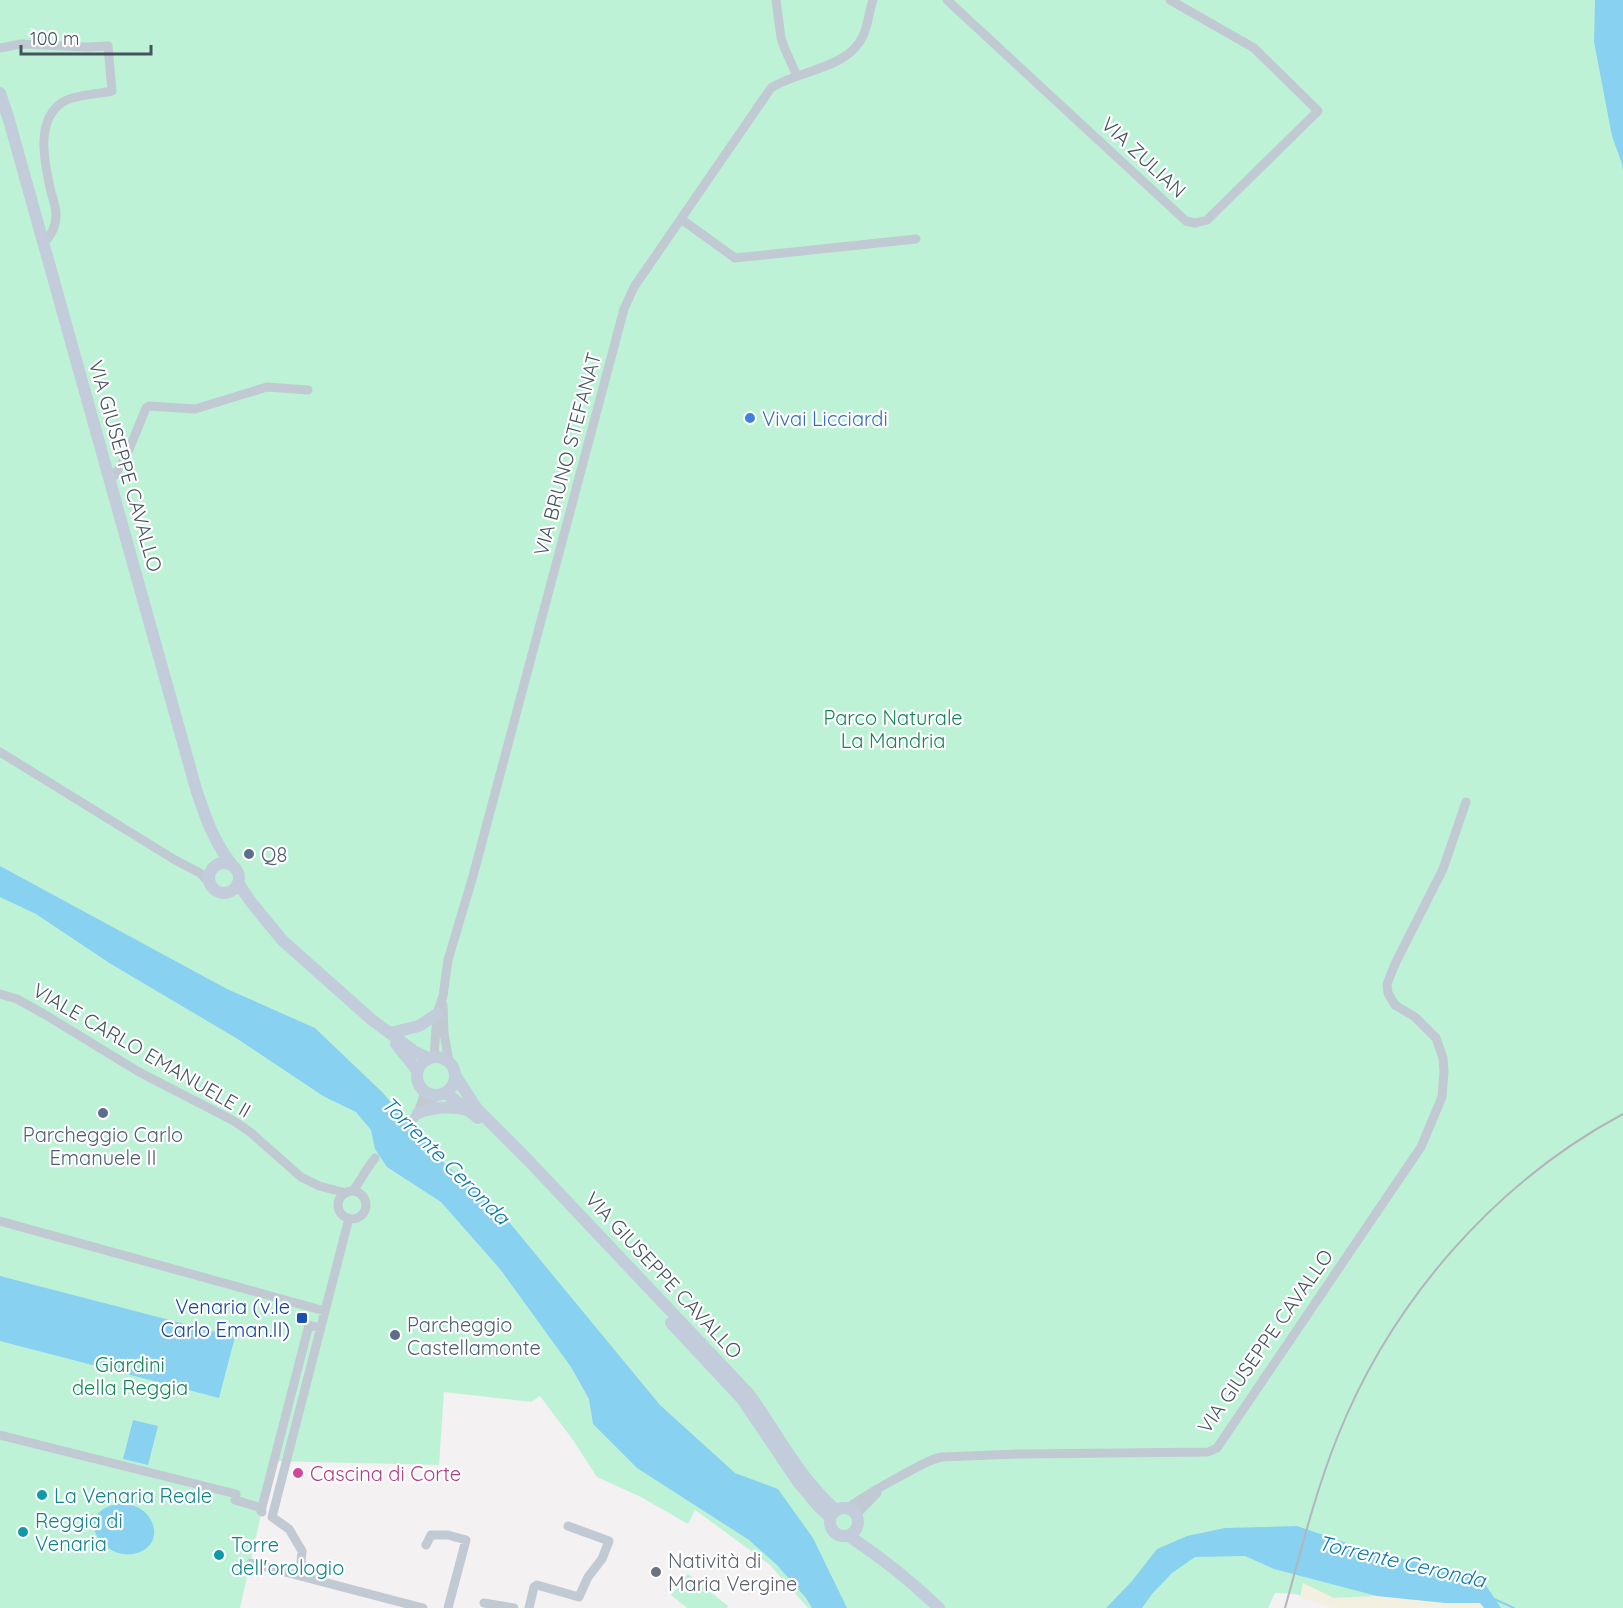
<svg xmlns="http://www.w3.org/2000/svg" width="1623" height="1608" font-family="Quicksand,sans-serif">
	<style>
		.green { fill: #bef2d7 }
		.sand { fill: #f4f0e1 }
		.water { fill: #89d1f1 }
		.lines { fill: none; stroke-linecap: round; stroke-linejoin: round }
		.stream { stroke: #89d1f1; stroke-width: 2 }
		.street { stroke: #c1c9d3; stroke-width: 9 }
		.secondary { stroke: #c3ccda; stroke-width: 12 }
		.rail { stroke: #b2b5bb; stroke-width: 2 }
		.shop-dot { fill: #3f7fe0; stroke: #fff; stroke-width: 2 }
		.service-dot { fill: #5c6f8a; stroke: #fff; stroke-width: 2 }
		.transit-dot { fill: #1a4fb4; stroke: #fff; stroke-width: 2 }
		.hotel-dot { fill: #d1479c; stroke: #fff; stroke-width: 2 }
		.culture-dot { fill: #0f9aa8; stroke: #fff; stroke-width: 2 }
		.worship-dot { fill: #6b7280; stroke: #fff; stroke-width: 2 }
		.labels { text-anchor: middle; dominant-baseline: central; stroke-width: 4.5; stroke-linejoin: round; paint-order: stroke }
		.street-label { font-size: 20px; fill: #47525f; stroke: #fff }
		.shop-label { font-size: 20px; fill: #366cbe; stroke: #fff; text-anchor: start }
		.park-label { font-size: 20px; fill: #138657; stroke: #fff }
		.service-label { font-size: 20px; fill: #4e5e75; stroke: #fff; text-anchor: start }
		.transit-label { font-size: 20px; fill: #164399; stroke: #fff; text-anchor: end }
		.hotel-label { font-size: 20px; fill: #b23c85; stroke: #fff; text-anchor: start }
		.culture-label { font-size: 20px; fill: #0d838f; stroke: #fff; text-anchor: start }
		.worship-label { font-size: 20px; fill: #5b616d; stroke: #fff; text-anchor: start }
		.water-label { font-size: 21px; font-style: italic; fill: #067aad; stroke: #fff }
	</style>
	<rect width="100%" height="100%" fill="#f3f1f1"/>
	<path class="green" d="M0,0H1623V1608H1343L1295,1594L1275,1593L1268,1608H808L769,1564L695,1510L688,1524L641,1497L597,1477L573,1440L540,1396L531,1402L444,1392L439,1465L273,1461L240,1608H0Z
		M688,1574L728,1606L727,1608H687L671,1595Z"/>
	<path class="sand" d="M1303,1583L1334,1598L1377,1596L1403,1592L1445,1603H1480L1493,1608H1334L1300,1598Z"/>
	<path class="water" d="M1595,0H1623V170L1622,164L1612,136L1594,42Z
		M0,866L227,989L315,1028L382,1092L445,1164L504,1216L660,1405L735,1473L778,1489L813,1538L847,1608H812L806,1598L777,1565L749,1540L637,1468L593,1424L589,1399L571,1367L500,1269L441,1202L387,1167L375,1149L371,1130L356,1112L323,1096L236,1038L111,964L36,914L0,897Z
		M0,1276L235,1337L219,1398L0,1341Z
		M133,1420L158,1426L148,1465L123,1459Z
		M116,1504C124,1504 132,1504 139,1508C155,1517 161,1539 144,1550C110,1570 67,1516 116,1504Z
		M1297,1526L1367,1550L1481,1578L1501,1608H1484L1480,1603H1445L1377,1596L1274,1569L1245,1556L1195,1557L1172,1573L1152,1594L1142,1608H1106L1132,1581L1157,1549L1187,1536L1225,1528Z"/>
	<g class="lines">
		<path class="stream" d="M1494,1599L1514,1608"/>
		<path class="street" d="M776,0L781,38L784,47L797,76
			M947,0L1186,221L1195,223L1207,220L1318,111L1254,48L1170,0
			M0,48L21,44L87,47L108,46L112,91C98,94 74,95 63,102C34,120 45,165 51,192C53,199 56,207 56,215C56,226 51,236 43,243
			M681,219L735,258L916,239
			M110,482L126,457L146,408L149,406L195,409L267,387L308,390
			M0,752L175,860L200,873L214,888
			M0,994L17,999L44,1014L139,1072L234,1121L250,1132L301,1177L319,1186L346,1193
			M443,1005L444,1033L449,1062
			M434,1057L437,1014L443,996L448,960L473,876L624,309L634,287L771,88C799,70 848,69 863,36C868,26 869,11 873,0
			M419,1110L425,1092
			M414,1118L436,1096
			M353,1191C361,1180 366,1169 375,1158
			M338 1205a14 14 0 1 1 28 0a14 14 0 1 1-28 0Z
			M0,1221L325,1311
			M0,1435L236,1494L235,1500L262,1508
			M848,1508C866,1494 886,1484 906,1473C918,1467 928,1460 941,1457L1021,1454L1208,1452L1217,1448L1421,1147L1442,1097L1444,1072L1443,1058L1436,1038L1415,1017L1395,1005L1388,993L1387,984L1395,964L1443,869L1466,802
			M262,1512L261,1511L309,1325L320,1328
			M856,1515L877,1493
			M426,1545L431,1535H448L466,1540L448,1608
			M251,1563L423,1608
			M300,1575L302,1551L289,1529L272,1517L349,1218
			M484,1603L514,1608
			M529,1608L534,1587L537,1585L579,1597L588,1577L602,1559L609,1541L568,1526"/>
		<path class="secondary" d="M0,93L9,120L196,789C206,819 213,840 232,865
			M209 878a15 15 0 1 1 30 0a15 15 0 1 1-30 0Z
			M238,883L251,902L282,940L372,1020L414,1051L428,1058
			M390,1033L419,1026L437,1014
			M396,1044L417,1070
			M417 1076a19 19 0 1 1 38 0a19 19 0 1 1-38 0Z
			M455,1075L477,1109L527,1159L749,1394C777,1433 799,1478 836,1510
			M446,1093L478,1118
			M418,1113C434,1107 451,1106 467,1110
			M671,1323L742,1399L798,1482L818,1506L830,1517
			M830 1522a14 14 0 1 1 28 0a14 14 0 1 1-28 0Z
			M849,1536C882,1558 910,1580 939,1608"/>
		<path class="rail" d="M1285,1608C1301,1551 1315,1493 1337,1438C1391,1302 1494,1183 1623,1114"/>
	</g>
	<circle class="shop-dot" cx="750" cy="418" r="6"/>
	<g class="service-dot">
		<circle cx="249" cy="854" r="6"/>
		<circle cx="103" cy="1113" r="6"/>
		<circle cx="395" cy="1335" r="6"/>
	</g>
	<rect class="transit-dot" x="296" y="1312" width="12" height="12" rx="3"/>
	<circle class="hotel-dot" cx="298" cy="1473" r="6"/>
	<g class="culture-dot">
		<circle cx="42" cy="1495" r="6"/>
		<circle cx="23" cy="1532" r="6"/>
		<circle cx="219" cy="1555" r="6"/>
	</g>
	<circle class="worship-dot" cx="656" cy="1572" r="6"/>
	<g class="labels">
		<g class="street-label">
			<text transform="translate(1144 157) rotate(43)">VIA ZULIAN</text>
			<text transform="translate(567 454) rotate(-75)">VIA BRUNO STEFANAT</text>
			<text transform="translate(126 466) rotate(74)">VIA GIUSEPPE CAVALLO</text>
			<text transform="translate(142 1050) rotate(30)">VIALE CARLO EMANUELE II</text>
			<text transform="translate(664 1275) rotate(47)">VIA GIUSEPPE CAVALLO</text>
			<text transform="translate(1265 1341) rotate(-55)">VIA GIUSEPPE CAVALLO</text>
		</g>
		<g class="shop-label">
			<text x="762" y="418">Vivai Licciardi</text>
		</g>
		<g class="park-label">
			<text x="893" y="717">Parco Naturale<tspan x="893" dy="23">La Mandria</tspan></text>
			<text x="130" y="1364">Giardini<tspan x="130" dy="23">della Reggia</tspan></text>
		</g>
		<g class="service-label">
			<text x="261" y="854">Q8</text>
			<text x="103" y="1134" text-anchor="middle">Parcheggio Carlo<tspan x="103" dy="23">Emanuele II</tspan></text>
			<text x="407" y="1324">Parcheggio<tspan x="407" dy="23">Castellamonte</tspan></text>
		</g>
		<g class="transit-label">
			<text x="290" y="1306">Venaria (v.le<tspan x="290" dy="23">Carlo Eman.II)</tspan></text>
		</g>
		<g class="hotel-label">
			<text x="310" y="1473">Cascina di Corte</text>
		</g>
		<g class="culture-label">
			<text x="54" y="1495">La Venaria Reale</text>
			<text x="35" y="1520">Reggia di<tspan x="35" dy="23">Venaria</tspan></text>
			<text x="231" y="1544">Torre<tspan x="231" dy="23">dell'orologio</tspan></text>
		</g>
		<g class="worship-label">
			<text x="668" y="1560">Natività di<tspan x="668" dy="23">Maria Vergine</tspan></text>
		</g>
		<g class="water-label">
			<text transform="translate(446 1160) rotate(45)">Torrente Ceronda</text>
			<text transform="translate(1402 1561) rotate(13)">Torrente Ceronda</text>
		</g>
	</g>
	<path d="M21 45v9h130v-9" fill="none" stroke="#47525f" stroke-width="3"/>
	<text x="30" y="45" font-size="18" fill="#47525f" stroke="#ffffff" stroke-width="4.5" paint-order="stroke">100 m</text>
</svg>
